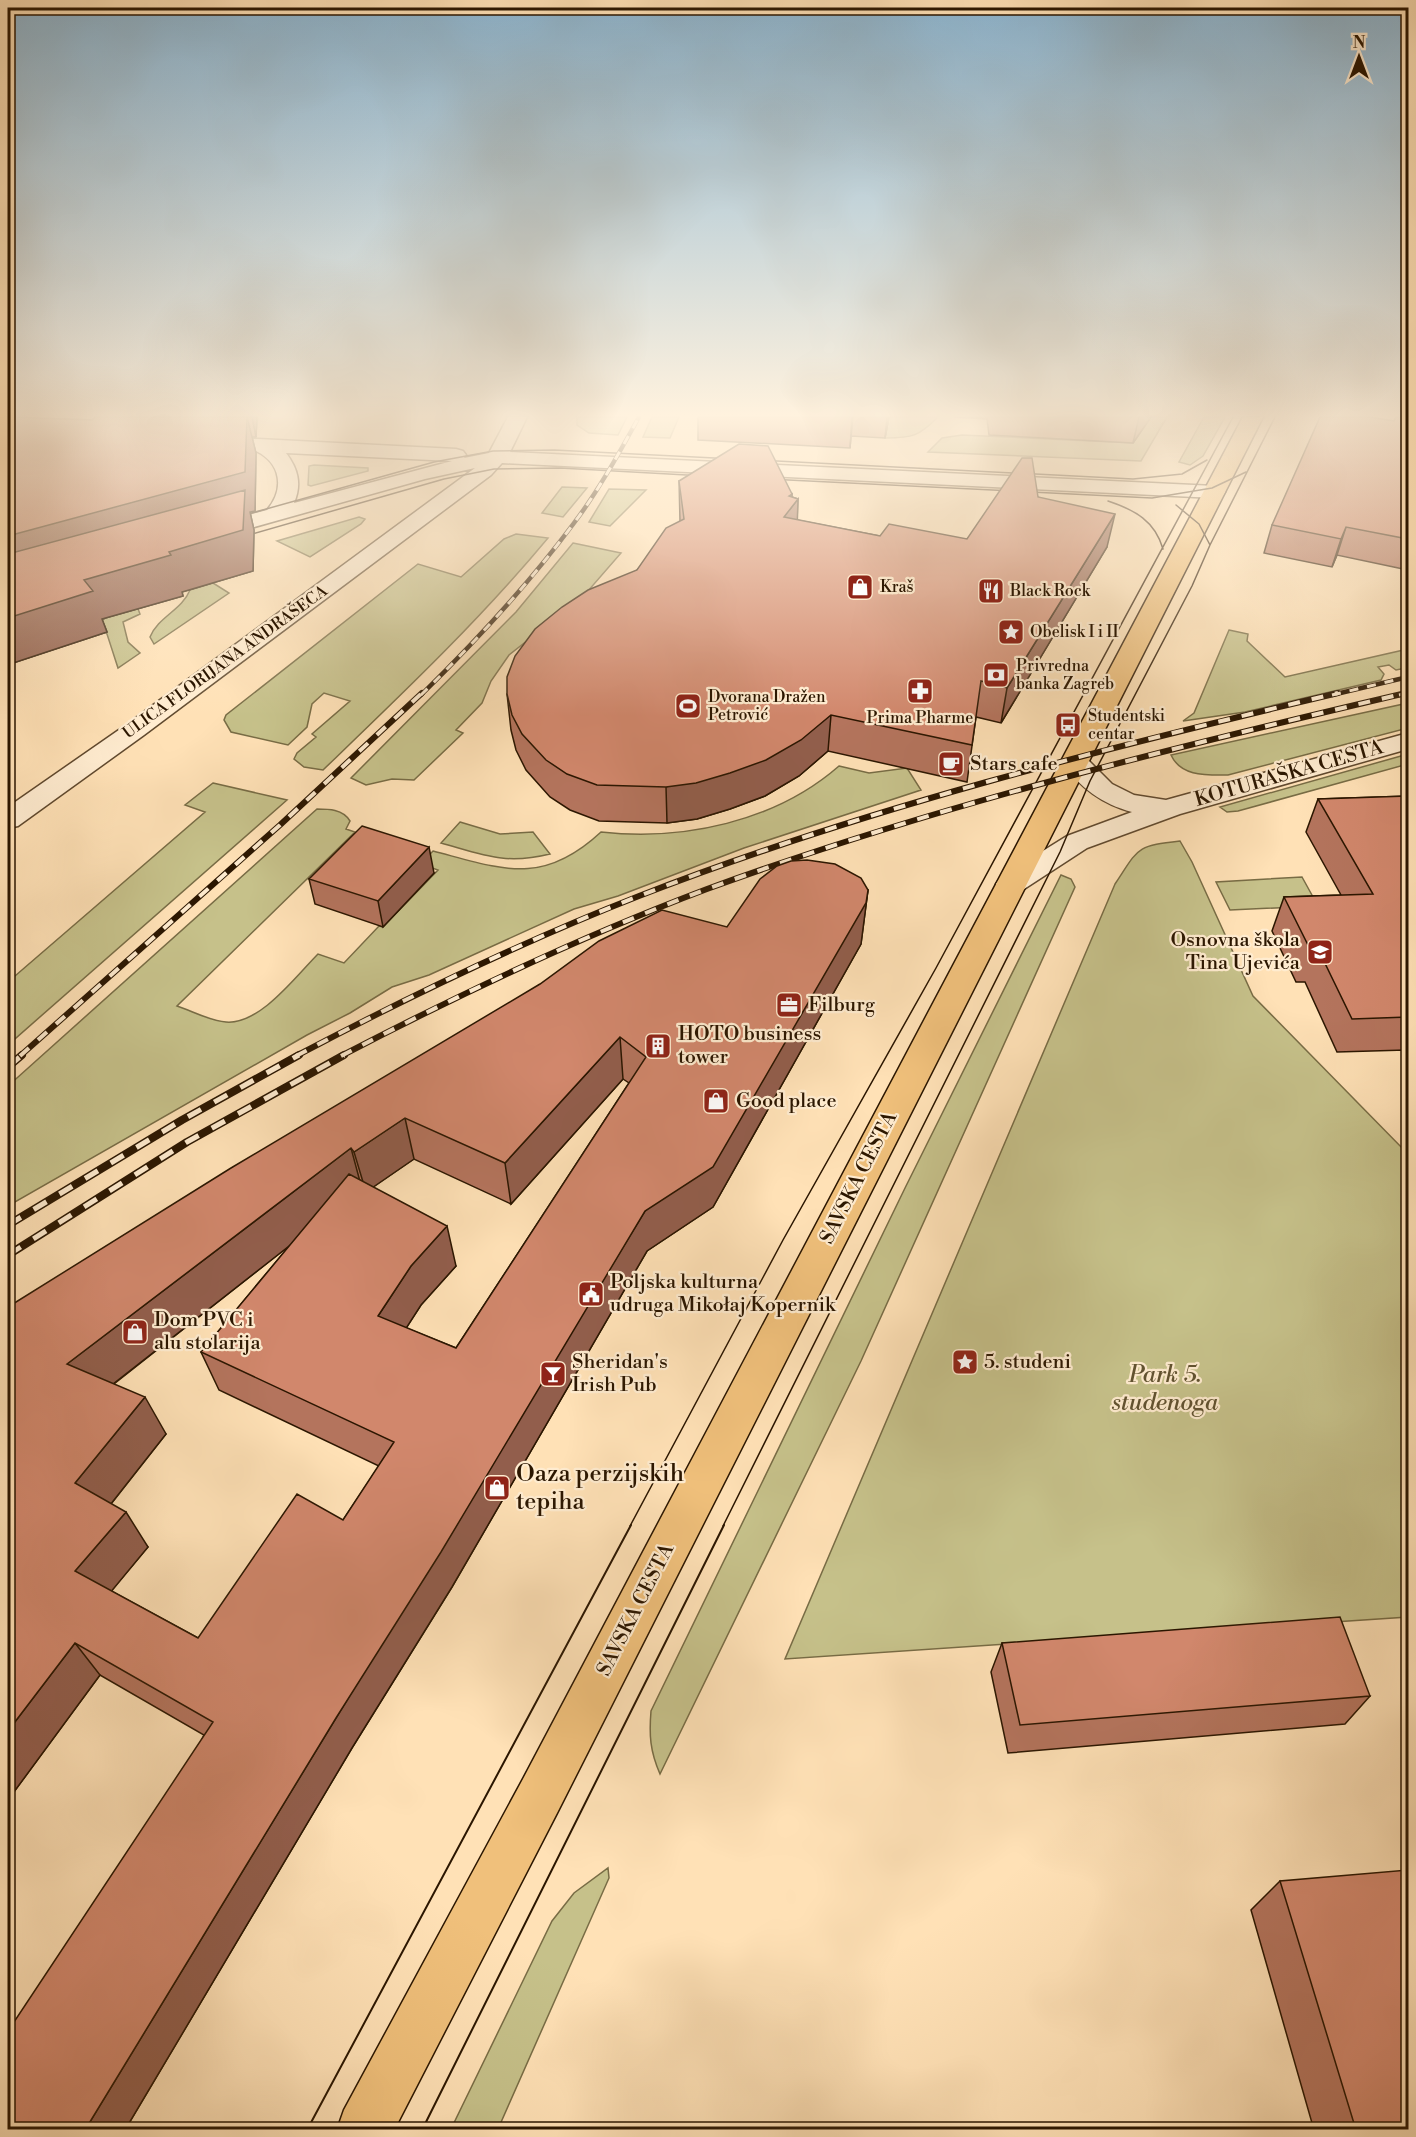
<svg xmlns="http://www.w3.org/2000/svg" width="1416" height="2137" font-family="'Libre Bodoni',serif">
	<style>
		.green { fill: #c6c18a; stroke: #786c45; stroke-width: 1.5 }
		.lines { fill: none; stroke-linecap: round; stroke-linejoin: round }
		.minor-casing { stroke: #60492e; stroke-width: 3 }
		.major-casing { stroke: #2b1600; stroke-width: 3 }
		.minor { fill: #ffecd0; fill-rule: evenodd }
		.major { fill: #f0c07b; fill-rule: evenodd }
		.tram-far1 { stroke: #2b1600; stroke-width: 1.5 }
		.tram { stroke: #2b1600; stroke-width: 2 }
		.rail-far2-casing { stroke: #2b1600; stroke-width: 4.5 }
		.rail-far1-casing { stroke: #2b1600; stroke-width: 6 }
		.rail-casing { stroke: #2b1600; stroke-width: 8 }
		.rail-far2 { stroke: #ffecd0; stroke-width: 3; stroke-dasharray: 9; stroke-linecap: butt }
		.rail-far1 { stroke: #ffecd0; stroke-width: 4; stroke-dasharray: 12; stroke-linecap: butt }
		.rail { stroke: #ffecd0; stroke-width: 5; stroke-dasharray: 15; stroke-linecap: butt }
		.wall { fill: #b4745d; stroke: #2b1600; stroke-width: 1.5; fill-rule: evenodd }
		.shaded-wall { fill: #925e4c; stroke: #2b1600; stroke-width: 1.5 }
		.building { fill: #d1876c; stroke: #2b1600; stroke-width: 1.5; fill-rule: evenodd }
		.labels { text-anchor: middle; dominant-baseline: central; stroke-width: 4.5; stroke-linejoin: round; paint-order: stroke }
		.far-poi-label { font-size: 16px; fill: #2b1600; stroke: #ffecd0; text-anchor: start }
		.far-street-label { font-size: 16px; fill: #2b1600; stroke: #ffecd0 }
		.poi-label { font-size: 20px; fill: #2b1600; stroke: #ffecd0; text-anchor: start }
		.street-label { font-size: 20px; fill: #2b1600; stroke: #ffecd0 }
		.near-park-label { font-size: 24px; font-style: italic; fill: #615230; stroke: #ffecd0 }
		.near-poi-label { font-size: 24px; fill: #2b1600; stroke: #ffecd0; text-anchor: start }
	</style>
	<rect width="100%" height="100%" fill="#ffe1b6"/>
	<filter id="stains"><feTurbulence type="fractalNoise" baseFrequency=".00333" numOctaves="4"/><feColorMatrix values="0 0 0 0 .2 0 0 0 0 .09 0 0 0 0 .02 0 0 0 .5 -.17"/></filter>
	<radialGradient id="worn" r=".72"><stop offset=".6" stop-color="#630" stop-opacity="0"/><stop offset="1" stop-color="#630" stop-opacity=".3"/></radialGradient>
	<path class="green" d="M577,417H627L618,435L589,433L577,425Z
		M652,417H679L670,438L643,437Z
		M889,417H938C919,436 913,438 885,438Z
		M1151,417H1167L1141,461L928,452L942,438L962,435L1133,443Z
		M1204,417H1225L1203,456L1190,465L1179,462Z
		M314,465L368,468V471L311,486L308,485L309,466Z
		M562,487L587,488L563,517L542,513Z
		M609,489L646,490L610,526L589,522Z
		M359,517L365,519L361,524L310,557L277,541Z
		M516,534L548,538C479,621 401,695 323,770L304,767L294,759L297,753L316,737L312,734L350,701L324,693L312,704L307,727L288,745L231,732L224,720L226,715L418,564L461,577L504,539Z
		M573,543L621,553L568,614L551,622L509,655L491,681L482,703L456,730L463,733L414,780L392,779L366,785L351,778L516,612Z
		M213,583L229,593L154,644L150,637C158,617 182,610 190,590Z
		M137,606L140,614L123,622L128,642L140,653L118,668L107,634L98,621L104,619L101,615Z
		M1229,630L1248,634L1247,641L1285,677L1408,649V663L1403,664L1406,668L1396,670L1389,665L1378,667L1384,674L1381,680L1245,712L1183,721L1194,713Z
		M1408,703V728L1228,775C1207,775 1181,777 1171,755Z
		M1408,754V764L1238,811L1227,812L1220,807Z
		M839,766L869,773L907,768L921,790L744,848L618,896L574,909L429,975L392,987L350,1013L307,1035L8,1206V1086L317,809C328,809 343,809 350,821L346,829L355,832L177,1006C192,1011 210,1021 226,1022C260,1025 296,976 318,954L344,963L379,926L383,927L438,870L421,864L433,851C502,869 542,887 601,832C683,841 775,822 839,766Z
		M213,783L287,800L8,1045V982L205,812L185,805Z
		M460,822L500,834L533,832L550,854C505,865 484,855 441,843Z
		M1180,841L1192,862L1253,996L1408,1154V1617L785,1659L1115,884C1139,848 1135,846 1180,841Z
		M1061,875L1071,879L1075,887L861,1361L660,1774C650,1751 649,1735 651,1711L906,1186Z
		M1302,877L1318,906L1230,910L1216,882Z
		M608,1868L609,1878L498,2129H451L552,1921L574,1893Z"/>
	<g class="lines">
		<defs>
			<path id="minor" d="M508,417H527L510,452L1215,486L1222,488L1225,492L1222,496L1215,498L502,463L491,475L144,735L18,826L8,828V807L126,725L475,468L425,479L208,540L200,538L197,533L200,528L267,510C285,489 281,463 256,451L201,447L198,443L201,439H258L456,449L463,451L466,455L464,458L489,453ZM286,453L452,461L294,503C302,484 298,469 286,453Z
				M1408,733V749L1180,814L1087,848L1021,891L1011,893L1001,891L996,884L1001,877L1067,836L1132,812C1102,804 1080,788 1062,762L1066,756L1075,754L1084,756L1112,784L1134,795L1166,800Z"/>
			<path id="major" d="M1243,417H1263L557,1813L394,2130H337L344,2110L523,1779Z"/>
		</defs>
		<use href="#minor" class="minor-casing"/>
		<use href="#major" class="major-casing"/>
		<use href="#minor" class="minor"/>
		<use href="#major" class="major"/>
		<path class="tram-far1" d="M759,460L1133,479L1182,474L1207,460
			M768,479L1152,498L1212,488L1246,472
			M1108,501C1135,510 1155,521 1163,549
			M1176,505L1199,524L1210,545
			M234,518L434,462L493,451L554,450L735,459
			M238,538L444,479L494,469L560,468L705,476
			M630,1526L783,1240L936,968L1233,417
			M723,1526L1060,852L1090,781L1192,586L1210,545L1275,417"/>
		<path class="tram" d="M307,2130L631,1525
			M422,2130L724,1525"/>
		<defs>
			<path id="rail-far2" d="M421,695C476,641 528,585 574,523C599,490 619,453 639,417
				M1332,695L1408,677
				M1399,695L1408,693"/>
			<path id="rail-far1" d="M20,1056L280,825L422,693
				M296,1056C408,997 521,942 639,896C865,808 1102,749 1338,693
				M341,1056C460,994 582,936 707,889C934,806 1171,748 1406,693"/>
			<path id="rail" d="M8,1067L22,1055
				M8,1225L182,1120L299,1055
				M8,1255L187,1142L344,1055"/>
		</defs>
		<use href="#rail-far2" class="rail-far2-casing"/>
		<use href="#rail-far1" class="rail-far1-casing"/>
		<use href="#rail" class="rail-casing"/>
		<use href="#rail-far2" class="rail-far2"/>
		<use href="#rail-far1" class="rail-far1"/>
		<use href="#rail" class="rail"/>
	</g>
	<path class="wall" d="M8,417L92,420L95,417H257L256,437H252L256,453L255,511L250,512L254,530L253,571L182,592L183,596L102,619L107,632L10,664L8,691Z
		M698,417H889L885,438L851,436L850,448L698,440Z
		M954,417H1151L1133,443L989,435L987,419Z
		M1408,417V570L1337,555L1332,567L1264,553L1272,525L1394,421Z
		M679,481L792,494V497L798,499L797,520L880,536L967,539L1038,497L1107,547L1001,723L976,717L967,782L828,751L799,776L765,796L730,809L697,819L667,823L599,821L570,810L550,797L526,770L516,750L511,730L507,694L637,570L680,521Z
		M1408,796V1054L1406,1050L1337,1052L1305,982H1296L1272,931L1284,897L1341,895L1306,832L1318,799Z
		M434,873L383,927L315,904L309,879Z
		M868,890L861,944L713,1207L647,1251L452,1587L352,1748L125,2130H8L204,1735L100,1675L8,1800V1307L727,927ZM623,1079L629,1083L456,1348L406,1328L421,1305L456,1266L373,1187L414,1159L511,1204ZM290,1245L201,1352L219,1390L379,1466L343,1520L198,1638L111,1591L148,1547L111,1504L166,1434L114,1384Z
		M1002,1643L1370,1696L1345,1724L1008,1753L991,1672Z
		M1280,1881L1408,2130H1314L1251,1910Z"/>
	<path class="shaded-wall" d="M247,417L256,453L255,511L250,512L254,530L253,571L182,592L183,596L102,619L107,632L10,664L8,691V536Z
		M252,417H257L256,437Z
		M852,417H853L850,448Z
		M887,417H889L885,438Z
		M1139,417H1151L1133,443Z
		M792,494L791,508L798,499L797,532L784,517L789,496Z
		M1115,514L1107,547L1001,723L1007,688Z
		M1346,527L1337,555L1332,567L1341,539Z
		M831,715L828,751L799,776L765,796L730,809L697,819L667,823L666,787Z
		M429,847L434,873L383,927L378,901Z
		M868,890L861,944L713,1207L647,1251L452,1587L352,1748L125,2130H85L645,1211Z
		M620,1037L623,1079L511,1204L505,1163Z
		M405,1118L414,1159L366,1192L354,1152Z
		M351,1148L362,1189L90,1402L67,1364Z
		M447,1226L456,1266L421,1305L389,1355L378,1316L411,1266Z
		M145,1397L166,1434L99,1519L75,1483Z
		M126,1512L148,1547L100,1605L75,1571Z
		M75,1643L100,1675L8,1800V1731Z"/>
	<path class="building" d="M8,417L92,420L95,417H247L245,472L8,536Z
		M1320,417H1370L1394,421L1396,417H1408V539L1346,527L1341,539L1272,525Z
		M739,444L768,446L792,494L789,496L798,499L784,517L880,536L889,524L967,539L1022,458H1032L1038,497L1115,514L1007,688L981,681L972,745L831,715L801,740L766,760L730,773L696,783L666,787L597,785L567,774L546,760L522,734L512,715L507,694V677L515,656L535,629L562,607L588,590L637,570L666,528L684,519L679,481Z
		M245,490L243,530L169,552L171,555L84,580L93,591L8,618V554Z
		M1408,796V1017L1352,1019L1318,949H1310L1284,897L1373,894L1318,799Z
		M362,826L429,847L378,901L309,879Z
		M807,860L835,864L861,878L868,890L866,903L713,1167L645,1211L441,1552L336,1718L85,2130H8V2031L213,1722L75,1643L8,1731V1307L231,1168L540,984L599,941L662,910L727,927L760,879L777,866L791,861ZM620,1037L646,1057L456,1348L378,1316L411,1266L447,1226L349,1174L201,1352L394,1442L343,1520L297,1494L198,1638L75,1571L126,1512L75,1483L145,1397L67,1364L351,1148L354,1152L405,1118L505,1163Z
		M1340,1617L1370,1696L1020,1725L1002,1643Z
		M1408,1870V2130H1356L1280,1881Z"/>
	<linearGradient id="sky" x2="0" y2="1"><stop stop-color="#8cb7d4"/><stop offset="0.58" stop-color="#fff2de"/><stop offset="1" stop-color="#fff2de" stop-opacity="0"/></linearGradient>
	<rect width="1416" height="716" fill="url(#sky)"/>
	<defs>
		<symbol id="shop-square" viewBox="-11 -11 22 22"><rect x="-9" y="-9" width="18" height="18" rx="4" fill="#8f2418" stroke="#ffecd0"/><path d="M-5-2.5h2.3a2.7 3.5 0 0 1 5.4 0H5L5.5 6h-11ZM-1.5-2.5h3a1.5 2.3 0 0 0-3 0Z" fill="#fff"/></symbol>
		<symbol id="restaurant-square" viewBox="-11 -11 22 22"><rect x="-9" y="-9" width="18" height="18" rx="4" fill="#8f2418" stroke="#ffecd0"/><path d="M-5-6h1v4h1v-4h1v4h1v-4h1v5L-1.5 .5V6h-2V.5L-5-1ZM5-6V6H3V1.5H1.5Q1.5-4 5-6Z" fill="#fff"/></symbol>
		<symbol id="sight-square" viewBox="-11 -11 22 22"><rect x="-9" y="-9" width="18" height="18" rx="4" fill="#8f2418" stroke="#ffecd0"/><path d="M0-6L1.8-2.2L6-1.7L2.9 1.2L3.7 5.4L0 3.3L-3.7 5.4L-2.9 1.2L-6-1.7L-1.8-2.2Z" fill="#fff"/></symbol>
		<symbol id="bank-square" viewBox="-11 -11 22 22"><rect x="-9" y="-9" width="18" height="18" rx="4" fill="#8f2418" stroke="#ffecd0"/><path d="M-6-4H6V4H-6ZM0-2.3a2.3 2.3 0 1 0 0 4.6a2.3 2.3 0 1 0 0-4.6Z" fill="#fff"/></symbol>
		<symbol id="pharmacy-square" viewBox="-11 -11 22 22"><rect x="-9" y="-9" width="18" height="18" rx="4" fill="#8f2418" stroke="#ffecd0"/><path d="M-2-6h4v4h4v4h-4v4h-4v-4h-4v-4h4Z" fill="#fff"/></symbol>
		<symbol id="stadium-square" viewBox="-11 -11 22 22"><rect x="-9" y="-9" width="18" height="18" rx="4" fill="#8f2418" stroke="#ffecd0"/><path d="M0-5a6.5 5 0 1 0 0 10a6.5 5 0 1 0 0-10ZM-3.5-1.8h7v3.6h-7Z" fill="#fff"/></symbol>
		<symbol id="bus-square" viewBox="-11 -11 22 22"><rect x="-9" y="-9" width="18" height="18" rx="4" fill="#8f2418" stroke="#ffecd0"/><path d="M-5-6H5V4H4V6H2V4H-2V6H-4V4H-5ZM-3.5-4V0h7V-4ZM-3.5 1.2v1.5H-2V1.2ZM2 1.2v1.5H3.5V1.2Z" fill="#fff"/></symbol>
		<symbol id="cafe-square" viewBox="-11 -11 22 22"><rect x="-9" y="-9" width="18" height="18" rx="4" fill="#8f2418" stroke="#ffecd0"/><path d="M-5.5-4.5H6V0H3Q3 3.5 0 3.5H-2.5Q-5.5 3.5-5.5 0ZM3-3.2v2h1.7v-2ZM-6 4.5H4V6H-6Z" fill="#fff"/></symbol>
		<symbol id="school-square" viewBox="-11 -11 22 22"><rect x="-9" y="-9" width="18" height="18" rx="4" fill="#8f2418" stroke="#ffecd0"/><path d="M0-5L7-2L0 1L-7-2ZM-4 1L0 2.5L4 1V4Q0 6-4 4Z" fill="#fff"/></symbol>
		<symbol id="office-square" viewBox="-11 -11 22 22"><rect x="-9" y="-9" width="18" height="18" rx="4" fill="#8f2418" stroke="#ffecd0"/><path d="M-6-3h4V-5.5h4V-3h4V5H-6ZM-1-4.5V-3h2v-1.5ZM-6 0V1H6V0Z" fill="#fff"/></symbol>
		<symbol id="building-square" viewBox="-11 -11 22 22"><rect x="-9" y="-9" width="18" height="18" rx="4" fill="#8f2418" stroke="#ffecd0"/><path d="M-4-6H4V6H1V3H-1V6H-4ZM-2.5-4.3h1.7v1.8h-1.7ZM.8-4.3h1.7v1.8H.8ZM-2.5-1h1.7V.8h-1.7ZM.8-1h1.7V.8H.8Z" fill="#fff"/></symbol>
		<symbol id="civic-square" viewBox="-11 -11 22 22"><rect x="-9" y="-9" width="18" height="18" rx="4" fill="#8f2418" stroke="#ffecd0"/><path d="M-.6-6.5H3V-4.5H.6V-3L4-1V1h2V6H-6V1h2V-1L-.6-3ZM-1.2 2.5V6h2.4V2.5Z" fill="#fff"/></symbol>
		<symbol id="bar-square" viewBox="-11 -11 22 22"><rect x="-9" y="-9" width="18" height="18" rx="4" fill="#8f2418" stroke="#ffecd0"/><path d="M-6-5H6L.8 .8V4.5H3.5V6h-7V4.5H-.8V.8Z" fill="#fff"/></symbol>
	</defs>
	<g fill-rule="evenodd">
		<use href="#shop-square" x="845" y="572" width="30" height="30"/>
		<use href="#restaurant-square" x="976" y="576" width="30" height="30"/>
		<use href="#sight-square" x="996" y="617" width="30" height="30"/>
		<use href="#bank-square" x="981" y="660" width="30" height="30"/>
		<use href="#pharmacy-square" x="905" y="676" width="30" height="30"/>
		<use href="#stadium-square" x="673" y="691" width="30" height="30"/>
		<use href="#bus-square" x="1053" y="710" width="30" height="30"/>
		<use href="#cafe-square" x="936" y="749" width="30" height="30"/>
		<use href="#school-square" x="1305" y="937" width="30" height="30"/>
		<use href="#office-square" x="774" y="990" width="30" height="30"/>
		<use href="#building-square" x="643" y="1031" width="30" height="30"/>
		<use href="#shop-square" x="701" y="1086" width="30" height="30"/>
		<use href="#civic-square" x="576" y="1279" width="30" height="30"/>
		<use href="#shop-square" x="120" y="1317" width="30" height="30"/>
		<use href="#sight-square" x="950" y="1347" width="30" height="30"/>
		<use href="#bar-square" x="538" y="1359" width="30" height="30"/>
		<use href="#shop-square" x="482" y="1473" width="30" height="30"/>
	</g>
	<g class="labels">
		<g class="far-poi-label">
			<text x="880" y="587">Kraš</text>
			<text x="1010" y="591">Black Rock</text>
			<text x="1030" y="632">Obelisk I i II</text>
			<text x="1016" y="666">Privredna<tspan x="1016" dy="18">banka Zagreb</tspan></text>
			<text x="708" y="697">Dvorana Dražen<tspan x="708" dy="18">Petrović</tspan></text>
			<text x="1088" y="716">Studentski<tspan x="1088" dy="18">centar</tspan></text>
			<text x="920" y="718" text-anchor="middle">Prima Pharme</text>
		</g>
		<g class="far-street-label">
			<text transform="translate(225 662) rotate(-36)">ULICA FLORIJANA ANDRAŠECA</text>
		</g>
		<g class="poi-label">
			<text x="970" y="764">Stars cafe</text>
			<text x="1300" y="940" text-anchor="end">Osnovna škola<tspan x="1300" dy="23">Tina Ujevića</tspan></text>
			<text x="808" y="1005">Filburg</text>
			<text x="678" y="1034">HOTO business<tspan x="678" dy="23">tower</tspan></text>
			<text x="736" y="1101">Good place</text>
			<text x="610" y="1282">Poljska kulturna<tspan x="610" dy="23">udruga Mikołaj Kopernik</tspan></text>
			<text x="154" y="1320">Dom PVC i<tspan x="154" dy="23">alu stolarija</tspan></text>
			<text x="572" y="1362">Sheridan's<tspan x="572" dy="23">Irish Pub</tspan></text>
			<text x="984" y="1362">5. studeni</text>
		</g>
		<g class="street-label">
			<text transform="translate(1289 774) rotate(-16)">KOTURAŠKA CESTA</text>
			<text transform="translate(859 1178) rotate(-63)">SAVSKA CESTA</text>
			<text transform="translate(636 1610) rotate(-63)">SAVSKA CESTA</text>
		</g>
		<g class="near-park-label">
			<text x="1165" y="1375">Park 5.<tspan x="1165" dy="28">studenoga</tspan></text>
		</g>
		<g class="near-poi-label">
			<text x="516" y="1474">Oaza perzijskih<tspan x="516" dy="28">tepiha</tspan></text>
		</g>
	</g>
	<rect width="1416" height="2137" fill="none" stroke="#ffe1b6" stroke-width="30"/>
	<rect x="9" y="9" width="1398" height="2119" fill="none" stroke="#2b1600" stroke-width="3"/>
	<rect x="15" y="15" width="1386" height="2107" fill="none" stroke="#2b1600" stroke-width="1.5"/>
	<g transform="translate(1359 57)" stroke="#ffecd0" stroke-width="4.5" paint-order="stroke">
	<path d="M0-4.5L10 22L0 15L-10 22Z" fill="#2b1600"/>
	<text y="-9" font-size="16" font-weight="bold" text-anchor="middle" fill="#2b1600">N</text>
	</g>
	<rect width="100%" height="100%" filter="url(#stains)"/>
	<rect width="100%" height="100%" fill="url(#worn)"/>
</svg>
